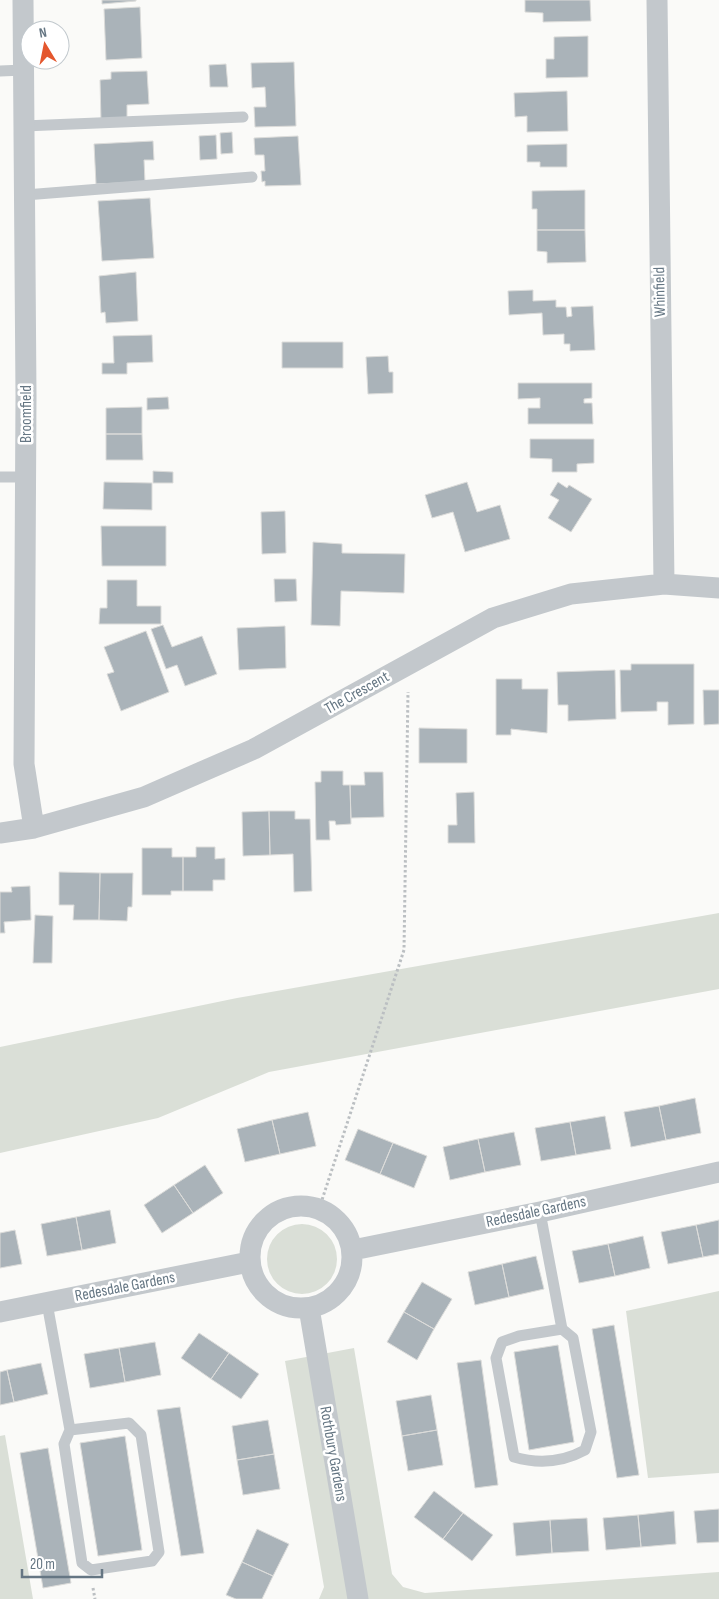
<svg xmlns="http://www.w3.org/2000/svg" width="719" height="1599" font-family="'Sofia Sans Condensed',sans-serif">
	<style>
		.green { fill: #dadfd7 }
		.building { fill: #aab3b9; stroke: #dcdcda }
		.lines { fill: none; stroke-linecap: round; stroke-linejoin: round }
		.path { stroke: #bbbfc2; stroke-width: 3; stroke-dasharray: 2.5 2.5; stroke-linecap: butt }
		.lane { stroke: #c3c8cc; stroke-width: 11 }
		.street { stroke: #c3c8cc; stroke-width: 21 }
		.labels { text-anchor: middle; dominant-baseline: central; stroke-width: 5; stroke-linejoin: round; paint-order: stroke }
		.street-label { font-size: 16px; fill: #657683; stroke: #fff }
	</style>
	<rect width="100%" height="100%" fill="#fafaf8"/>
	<path class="green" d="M719,913V989L269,1072L158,1118L0,1153V1047L237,998Z
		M267 1259a35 35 0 1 1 70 0a35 35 0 1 1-70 0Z
		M719,1291V1473L648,1478L626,1311Z
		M354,1348L392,1574L403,1587L425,1593L719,1572V1599H319L324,1587L285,1361Z
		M5,1435L33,1599H0V1436Z"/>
	<path class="building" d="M102,0H136V1L102,4Z
		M525,0H590L591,21L543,22V13L525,12Z
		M140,7L142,58L106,60L104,9Z
		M588,36V77L546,78V59H554V37Z
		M294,62L296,126L255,127L254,107H266L265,87L252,88L251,63Z
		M226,64L228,87H210L209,65Z
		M147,71L149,104L127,105V120L101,121L100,80L111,79V72Z
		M567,91L568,131L527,132V116L515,117L514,93Z
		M232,132L233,153L221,154L220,133Z
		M216,135L217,159L200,160L199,136Z
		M298,136L301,185L265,186V181L262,182L261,171H265L264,155H255L254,138Z
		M153,141L154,160H144L145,182L96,184L94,144Z
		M567,144V167H540V162H527V145Z
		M585,190V230H537V209H532V191Z
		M150,198L154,258L102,261L98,201Z
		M537,230H585L586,262L547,263V252L537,251Z
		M136,272L138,321L106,323L105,312L101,313L99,276Z
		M533,290V301L556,300V307H566L567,317L572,316L571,307L593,306L595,350L570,351V344H564V334L543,335L542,313L509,315L508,291Z
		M152,335L153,362L127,363V374H102V363H114L113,336Z
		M282,342H343V368H282Z
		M388,356L389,372H393V393L368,394L366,357Z
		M518,383H592V398L584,399V403H592L593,424H528V408H540V398L518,399Z
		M168,397L169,409L147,410V398Z
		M142,407V434H106V408Z
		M106,434H142L143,460H106Z
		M530,439H594V463L577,464V472H552V459L530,458Z
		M153,471L173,472V483H153Z
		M104,482L152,483V510L103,509Z
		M467,482L477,512L500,505L510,539L465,552L453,512L432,518L425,495Z
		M558,482L567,488L569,485L592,499L571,532L548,518L559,500L550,495Z
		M285,511L286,553L262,554L261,512Z
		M101,526H166V566H102Z
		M313,542L342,544V553L405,554L404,593L341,591L340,626L311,625Z
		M274,579H296L297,601L275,602Z
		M107,580H137V606H161V624H99L100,608H107Z
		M163,625L172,647L202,636L217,674L185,686L177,665L166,669L151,629Z
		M285,626L286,668L239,670L237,628Z
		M146,631L169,692L121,711L107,674L114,672L104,647Z
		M631,664H694V724L668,725V702H657V711L621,712L620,670H631Z
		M615,670L616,719L568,721V705H558L557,672Z
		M496,679H522V689H548L547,733L511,729V735H496Z
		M703,690H719V724L704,725Z
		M419,728L467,729V763H419Z
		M321,771H343V785H350L351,824L336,825L335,821H329L330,840H316L315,782H321Z
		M364,772H383L384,817L351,818L350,785H365Z
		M474,792L475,843H448V825H457L456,793Z
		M269,811L270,855L243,856L242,812Z
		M269,811H295V819H310L312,891L294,892L293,854L270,855Z
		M196,847H215V859L225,858V880H213V891H183V857H196Z
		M142,848H172V857H183V891H171V895H142Z
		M59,872L100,873L99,920H73L74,905H59Z
		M100,873H133L132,907H128L127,921L99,920Z
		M30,886L31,920L4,922L5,933H0V892H12L11,887Z
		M35,915L53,916L52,963H33Z
		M695,1098L701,1133L666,1140L659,1106Z
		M659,1106L666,1140L631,1147L624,1112Z
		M308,1112L316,1146L280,1154L272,1120Z
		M605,1116L611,1149L576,1155L570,1122Z
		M272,1120L280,1154L245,1162L237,1129Z
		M570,1122L576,1155L541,1161L535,1128Z
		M358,1129L393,1143L380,1174L345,1160Z
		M514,1132L521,1165L485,1172L478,1139Z
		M478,1139L485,1172L450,1180L443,1147Z
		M393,1143L427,1156L414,1188L380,1174Z
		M205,1165L223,1193L193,1213L174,1185Z
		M174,1185L193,1213L162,1233L144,1205Z
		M110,1210L116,1243L82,1250L76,1217Z
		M76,1217L82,1250L47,1256L41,1224Z
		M719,1220V1254L703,1257L696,1225Z
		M696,1225L703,1257L668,1264L661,1232Z
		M15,1230L22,1264L0,1268V1233Z
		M643,1236L650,1268L615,1276L608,1244Z
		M608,1244L615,1276L579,1283L572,1251Z
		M536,1256L544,1289L509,1297L502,1264Z
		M502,1264L509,1297L475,1305L468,1272Z
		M422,1282L452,1299L434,1329L404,1312Z
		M404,1312L434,1329L417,1360L387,1342Z
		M614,1325L639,1475L617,1478L592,1329Z
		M199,1333L229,1353L211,1379L181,1358Z
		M155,1342L161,1375L125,1382L119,1348Z
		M558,1345L574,1442L529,1450L514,1352Z
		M119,1348L125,1382L90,1388L84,1354Z
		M229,1353L259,1374L241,1399L211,1379Z
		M481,1360L498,1485L475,1488L457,1363Z
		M41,1363L48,1394L14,1402L7,1370Z
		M7,1370L14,1402L0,1405V1372Z
		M431,1395L437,1430L402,1436L396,1401Z
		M180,1407L204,1553L181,1556L157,1410Z
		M268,1420L274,1454L237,1460L232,1426Z
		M437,1430L443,1465L408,1471L402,1436Z
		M125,1436L142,1550L98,1556L80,1443Z
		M48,1448L71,1583L43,1588L20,1453Z
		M274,1454L280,1489L243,1495L237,1460Z
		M434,1491L463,1513L443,1539L414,1517Z
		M719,1509V1542L697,1543L694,1511Z
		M674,1511L676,1544L641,1547L638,1515Z
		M463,1513L493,1535L472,1561L443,1539Z
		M638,1515L641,1547L606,1550L603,1518Z
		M587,1518L589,1551L552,1553L550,1520Z
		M550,1520L552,1553L516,1556L513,1523Z
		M257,1529L289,1544L273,1576L242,1562Z
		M242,1562L273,1576L262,1599H236L226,1595Z"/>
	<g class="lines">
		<path class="path" d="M319,1209L404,950L408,692
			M93,1588L95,1599"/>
		<path class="lane" d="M0,71L24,70
			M24,126L243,117
			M25,195L252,177
			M0,477H26
			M540,1212L562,1329L573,1338L591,1432L585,1450C563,1462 538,1464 514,1457L496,1358L502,1342L519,1336L562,1329
			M47,1303L70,1430L64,1444L82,1563L91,1570L152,1561L159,1552L141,1435L129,1423L70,1430"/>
		<path class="street" d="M23,0L26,395L24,764L34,828
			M657,0L664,584
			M0,833L34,828L144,797L254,749L493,618L571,594L664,584L719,588
			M250 1257a51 51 0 1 1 102 0a51 51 0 1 1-102 0Z
			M353,1250L540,1212L719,1172
			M309,1308L358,1599
			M0,1312L249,1262"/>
	</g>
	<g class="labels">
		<g class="street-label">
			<text transform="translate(660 292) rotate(-91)">Whinfield</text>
			<text transform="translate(26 414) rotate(-90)">Broomfield</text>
			<text transform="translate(357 693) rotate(-29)">The Crescent</text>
			<text transform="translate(536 1212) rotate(-12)">Redesdale Gardens</text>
			<text transform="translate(125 1287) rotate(-11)">Redesdale Gardens</text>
			<text transform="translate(333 1454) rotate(80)">Rothbury Gardens</text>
		</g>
	</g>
	<g transform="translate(45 45) rotate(350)"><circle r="24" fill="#ffffff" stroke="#c1c8cd"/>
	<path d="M0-4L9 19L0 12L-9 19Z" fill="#e4572e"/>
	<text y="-8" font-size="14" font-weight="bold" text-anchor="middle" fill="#657683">N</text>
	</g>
	<path d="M22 1569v8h80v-8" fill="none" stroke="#657683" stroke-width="2.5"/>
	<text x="30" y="1569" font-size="15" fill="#657683" stroke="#ffffff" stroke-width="4" paint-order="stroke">20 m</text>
</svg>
